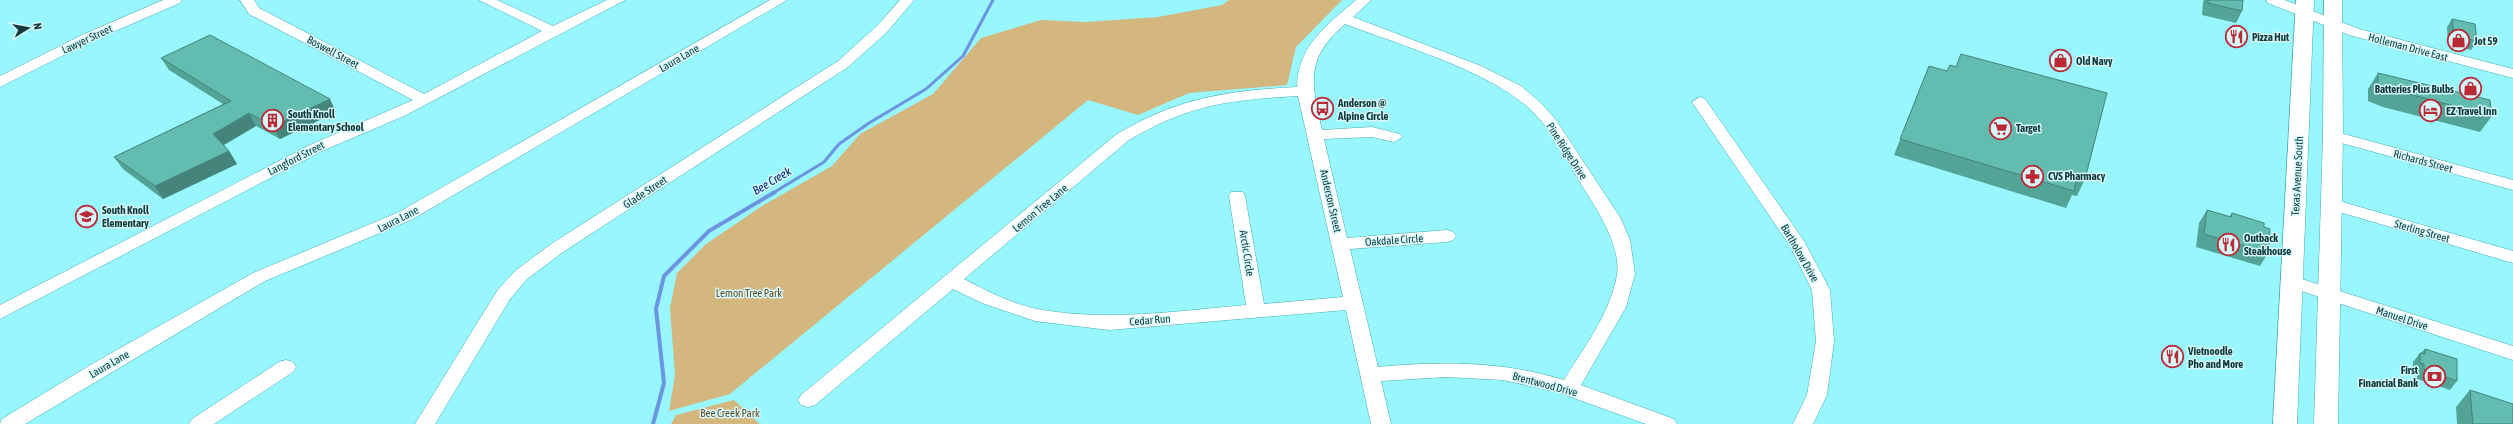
<svg xmlns="http://www.w3.org/2000/svg" width="2513" height="424" font-family="'Asap Condensed',sans-serif">
	<style>
		.green { fill: #d4b67f }
		.lines { fill: none; stroke-linecap: round; stroke-linejoin: round }
		.stream-far1 { stroke: #6c94e1; stroke-width: 3 }
		.stream { stroke: #6c94e1; stroke-width: 4 }
		.minor-casing { stroke: #4aaab2; stroke-width: 1 }
		.major-casing { stroke: #4aaab2; stroke-width: 1 }
		.minor { fill: #fff; fill-rule: evenodd }
		.major { fill: #fff; fill-rule: evenodd }
		.wall { fill: #54a397 }
		.shaded-wall { fill: #45847b }
		.building { fill: #62bdb0; stroke: #45847b }
		.labels { text-anchor: middle; dominant-baseline: central; stroke-width: 3; stroke-linejoin: round; paint-order: stroke }
		.poi-label { font-size: 11px; font-weight: bold; fill: #113a3d; stroke: #d6f9fb; text-anchor: start }
		.street-label { font-size: 11px; fill: #113a3d; stroke: #d6f9fb }
		.park-label { font-size: 11px; fill: #5f4c25; stroke: #d6f9fb }
		.water-label { font-size: 12px; font-style: italic; fill: #00237b; stroke: #d6f9fb }
	</style>
	<rect width="100%" height="100%" fill="#98f6fe"/>
	<path class="green" d="M1229,0H1342L1296,47L1287,85L1189,93L1138,115L1088,100L730,394L669,411L675,375L670,308L677,273L706,244L762,206L832,166L860,134L933,94L981,38L1041,20L1085,22L1158,17L1222,5Z
		M734,400L760,424H671L676,415Z"/>
	<g class="lines">
		<path class="stream-far1" d="M773,193L824,162L839,144L869,123L926,89L963,56L993,0"/>
		<path class="stream" d="M653,424L664,383L656,309L664,276L709,231L775,192"/>
		<defs>
			<path id="minor" d="M163,0H182L180,3L92,41L0,87V76L82,35Z
				M240,0H254L259,8L424,94L542,31L479,0H497L553,26L607,0H625L404,116L322,151L0,319V305L310,145L413,100L249,14Z
				M770,0H787L411,220L265,281L25,424H0L2,419L92,364L253,273L399,212Z
				M900,0H914L887,32L848,67L563,252L527,279L510,299L435,424H415L497,291L515,271L551,244L838,61L877,26Z
				M1356,0H1371L1353,17L1481,66L1521,86L1542,104L1556,120L1621,219L1630,240L1635,274L1626,307L1581,385L1674,419L1677,424H1646L1557,392L1503,380L1446,377L1381,381L1391,424H1371L1346,310L1109,330L1035,321L982,303L953,289L815,405L808,407L801,405L798,400L801,395L1117,134C1180,97 1227,91 1297,87C1298,45 1327,25 1356,0ZM1345,24C1400,45 1488,70 1530,109C1554,131 1569,165 1586,192C1600,214 1621,248 1617,275C1610,314 1584,347 1564,380C1502,361 1442,361 1378,367L1350,249L1447,242L1453,240L1456,236L1453,232L1447,230L1347,238L1324,139L1372,137L1394,142L1402,137L1400,134L1372,127L1322,130C1311,82 1305,59 1345,24ZM1298,96L1343,297L1264,304L1245,196L1243,192H1231L1229,196L1246,305C1177,311 1106,322 1037,309C1012,304 987,291 964,279L1129,140C1190,104 1228,100 1298,96Z
				M2266,0H2285L2359,29L2513,69V78L2349,35L2268,3Z
				M1700,97L1705,99L1804,241L1830,290L1834,341L1827,395L1813,424H1793L1807,395L1816,341L1812,290L1790,246L1692,102Z
				M2333,131L2513,180V190L2327,139L2325,136L2327,133Z
				M2332,199L2513,251V263L2326,208L2324,204L2326,200Z
				M2292,276L2513,346V360L2286,286L2283,282L2286,278Z
				M286,360L293,362L296,367L293,372L214,424H189L192,419L279,362Z"/>
			<path id="major" d="M2296,0H2314L2297,424H2273Z
				M2324,0H2342L2343,136L2338,424H2314L2323,136Z"/>
		</defs>
		<use href="#minor" class="minor-casing"/>
		<use href="#major" class="major-casing"/>
		<use href="#minor" class="minor"/>
		<use href="#major" class="major"/>
	</g>
	<path class="wall" d="M2204,0H2243L2242,11L2236,23L2202,15L2203,2Z
		M2452,19L2477,41L2471,50L2448,44L2447,27Z
		M161,58L336,112L280,139L256,126L224,145L229,151L237,164L163,199L123,169L114,157L223,104L169,70Z
		M1929,66L2085,179L2077,196L2072,195L2066,208L1894,155Z
		M2378,73L2492,116L2480,132L2383,107L2368,101V89Z
		M2207,210L2229,217L2232,213L2264,227L2268,253L2260,266L2196,247L2199,223Z
		M2425,349L2457,381L2450,390L2417,379V374L2413,372V362L2420,353H2421Z
		M2470,390L2513,424H2457L2456,407Z"/>
	<path class="shaded-wall" d="M330,99L336,112L280,139L273,126Z
		M249,113L256,126L220,147L213,134Z
		M229,151L237,164L163,199L155,186Z"/>
	<path class="building" d="M2208,0H2243L2242,11L2208,3Z
		M2452,19L2475,24L2477,41L2454,36Z
		M210,35L330,99L273,126L249,113L213,134L229,151L155,186L114,157L231,101L161,58Z
		M1961,54L2107,93L2085,179L2077,177L2074,191L1900,139L1929,66L1947,71L1950,65L1956,67Z
		M2378,73L2490,100L2492,116L2394,90L2378,85Z
		M2207,210L2231,217L2232,213L2264,223V227L2270,229L2268,253L2204,234Z
		M2425,349L2457,359V381L2424,369V364L2420,363V353L2425,354Z
		M2470,390L2513,404V424H2473Z"/>
	<defs>
		<symbol id="restaurant-ring" viewBox="-11 -11 22 22"><circle r="9.5" fill="#d6f9fb" stroke="#ba2934" stroke-width="1.5"/><path d="M-5-6h1v4h1v-4h1v4h1v-4h1v5L-1.5 .5V6h-2V.5L-5-1ZM5-6V6H3V1.5H1.5Q1.5-4 5-6Z" fill="#ba2934"/></symbol>
		<symbol id="shop-ring" viewBox="-11 -11 22 22"><circle r="9.5" fill="#d6f9fb" stroke="#ba2934" stroke-width="1.5"/><path d="M-5-2.5h2.3a2.7 3.5 0 0 1 5.4 0H5L5.5 6h-11ZM-1.5-2.5h3a1.5 2.3 0 0 0-3 0Z" fill="#ba2934"/></symbol>
		<symbol id="bus-ring" viewBox="-11 -11 22 22"><circle r="9.5" fill="#d6f9fb" stroke="#ba2934" stroke-width="1.5"/><path d="M-5-6H5V4H4V6H2V4H-2V6H-4V4H-5ZM-3.5-4V0h7V-4ZM-3.5 1.2v1.5H-2V1.2ZM2 1.2v1.5H3.5V1.2Z" fill="#ba2934"/></symbol>
		<symbol id="hotel-ring" viewBox="-11 -11 22 22"><circle r="9.5" fill="#d6f9fb" stroke="#ba2934" stroke-width="1.5"/><path d="M-6-4.5h1.5V1H6V5H4.5V3h-9V5H-6ZM-4 0a1.8 1.8 0 1 1 3.6 0ZM.5 0V-2.5h3Q6-2.5 6 0Z" fill="#ba2934"/></symbol>
		<symbol id="building-ring" viewBox="-11 -11 22 22"><circle r="9.5" fill="#d6f9fb" stroke="#ba2934" stroke-width="1.5"/><path d="M-4-6H4V6H1V3H-1V6H-4ZM-2.5-4.3h1.7v1.8h-1.7ZM.8-4.3h1.7v1.8H.8ZM-2.5-1h1.7V.8h-1.7ZM.8-1h1.7V.8H.8Z" fill="#ba2934"/></symbol>
		<symbol id="supermarket-ring" viewBox="-11 -11 22 22"><circle r="9.5" fill="#d6f9fb" stroke="#ba2934" stroke-width="1.5"/><path d="M-6-5.5h2.5l.6 2H6L4.5 2H-2.5L-4.4-4H-6ZM-1.5 3.2a1.3 1.3 0 1 0 .1 0ZM3 3.2a1.3 1.3 0 1 0 .1 0Z" fill="#ba2934"/></symbol>
		<symbol id="pharmacy-ring" viewBox="-11 -11 22 22"><circle r="9.5" fill="#d6f9fb" stroke="#ba2934" stroke-width="1.5"/><path d="M-2-6h4v4h4v4h-4v4h-4v-4h-4v-4h4Z" fill="#ba2934"/></symbol>
		<symbol id="school-ring" viewBox="-11 -11 22 22"><circle r="9.5" fill="#d6f9fb" stroke="#ba2934" stroke-width="1.5"/><path d="M0-5L7-2L0 1L-7-2ZM-4 1L0 2.5L4 1V4Q0 6-4 4Z" fill="#ba2934"/></symbol>
		<symbol id="bank-ring" viewBox="-11 -11 22 22"><circle r="9.5" fill="#d6f9fb" stroke="#ba2934" stroke-width="1.5"/><path d="M-6-4H6V4H-6ZM0-2.3a2.3 2.3 0 1 0 0 4.6a2.3 2.3 0 1 0 0-4.6Z" fill="#ba2934"/></symbol>
	</defs>
	<g fill-rule="evenodd">
		<use href="#restaurant-ring" x="2224" y="24" width="25" height="25"/>
		<use href="#shop-ring" x="2446" y="28" width="25" height="25"/>
		<use href="#shop-ring" x="2048" y="48" width="25" height="25"/>
		<use href="#shop-ring" x="2458" y="76" width="25" height="25"/>
		<use href="#bus-ring" x="1310" y="96" width="25" height="25"/>
		<use href="#hotel-ring" x="2418" y="98" width="25" height="25"/>
		<use href="#building-ring" x="260" y="108" width="25" height="25"/>
		<use href="#supermarket-ring" x="1988" y="116" width="25" height="25"/>
		<use href="#pharmacy-ring" x="2020" y="164" width="25" height="25"/>
		<use href="#school-ring" x="74" y="204" width="25" height="25"/>
		<use href="#restaurant-ring" x="2216" y="232" width="25" height="25"/>
		<use href="#restaurant-ring" x="2160" y="344" width="25" height="25"/>
		<use href="#bank-ring" x="2422" y="364" width="25" height="25"/>
	</g>
	<g class="labels">
		<g class="poi-label">
			<text x="2252" y="37">Pizza Hut</text>
			<text x="2474" y="41">Jot 59</text>
			<text x="2076" y="61">Old Navy</text>
			<text x="2454" y="89" text-anchor="end">Batteries Plus Bulbs</text>
			<text x="1338" y="103">Anderson @<tspan x="1338" dy="13">Alpine Circle</tspan></text>
			<text x="2446" y="111">EZ Travel Inn</text>
			<text x="288" y="114">South Knoll<tspan x="288" dy="13">Elementary School</tspan></text>
			<text x="2016" y="128">Target</text>
			<text x="2048" y="176">CVS Pharmacy</text>
			<text x="102" y="210">South Knoll<tspan x="102" dy="13">Elementary</tspan></text>
			<text x="2244" y="238">Outback<tspan x="2244" dy="13">Steakhouse</tspan></text>
			<text x="2188" y="351">Vietnoodle<tspan x="2188" dy="13">Pho and More</tspan></text>
			<text x="2418" y="370" text-anchor="end">First<tspan x="2418" dy="13">Financial Bank</tspan></text>
		</g>
		<g class="street-label">
			<text transform="translate(87 39) rotate(-25)">Lawyer Street</text>
			<text transform="translate(2408 47) rotate(15)">Holleman Drive East</text>
			<text transform="translate(333 52) rotate(28)">Boswell Street</text>
			<text transform="translate(679 58) rotate(-30)">Laura Lane</text>
			<text transform="translate(1567 151) rotate(57)">Pine Ridge Drive</text>
			<text transform="translate(296 158) rotate(-27)">Langford Street</text>
			<text transform="translate(2423 161) rotate(15)">Richards Street</text>
			<text transform="translate(2297 176) rotate(-87)">Texas Avenue South</text>
			<text transform="translate(645 192) rotate(-33)">Glade Street</text>
			<text transform="translate(1331 201) rotate(77)">Anderson Street</text>
			<text transform="translate(1040 208) rotate(-40)">Lemon Tree Lane</text>
			<text transform="translate(398 219) rotate(-27)">Laura Lane</text>
			<text transform="translate(2422 231) rotate(16)">Sterling Street</text>
			<text transform="translate(1394 240) rotate(-4)">Oakdale Circle</text>
			<text transform="translate(1247 253) rotate(81)">Arctic Circle</text>
			<text transform="translate(1800 253) rotate(60)">Bartholow Drive</text>
			<text transform="translate(2402 318) rotate(18)">Manuel Drive</text>
			<text transform="translate(1150 320) rotate(-5)">Cedar Run</text>
			<text transform="translate(109 364) rotate(-30)">Laura Lane</text>
			<text transform="translate(1545 384) rotate(15)">Brentwood Drive</text>
		</g>
		<g class="park-label">
			<text x="749" y="293">Lemon Tree Park</text>
			<text x="730" y="413">Bee Creek Park</text>
		</g>
		<g class="water-label">
			<text transform="translate(772 181) rotate(-31)">Bee Creek</text>
		</g>
	</g>
	<g transform="translate(28 28) rotate(79)" stroke="#d6f9fb" stroke-width="3" paint-order="stroke">
	<path d="M0-3L7 15L0 10L-7 15Z" fill="#113a3d"/>
	<text y="-6" font-size="11" font-weight="bold" text-anchor="middle" fill="#113a3d">N</text>
	</g>
</svg>
